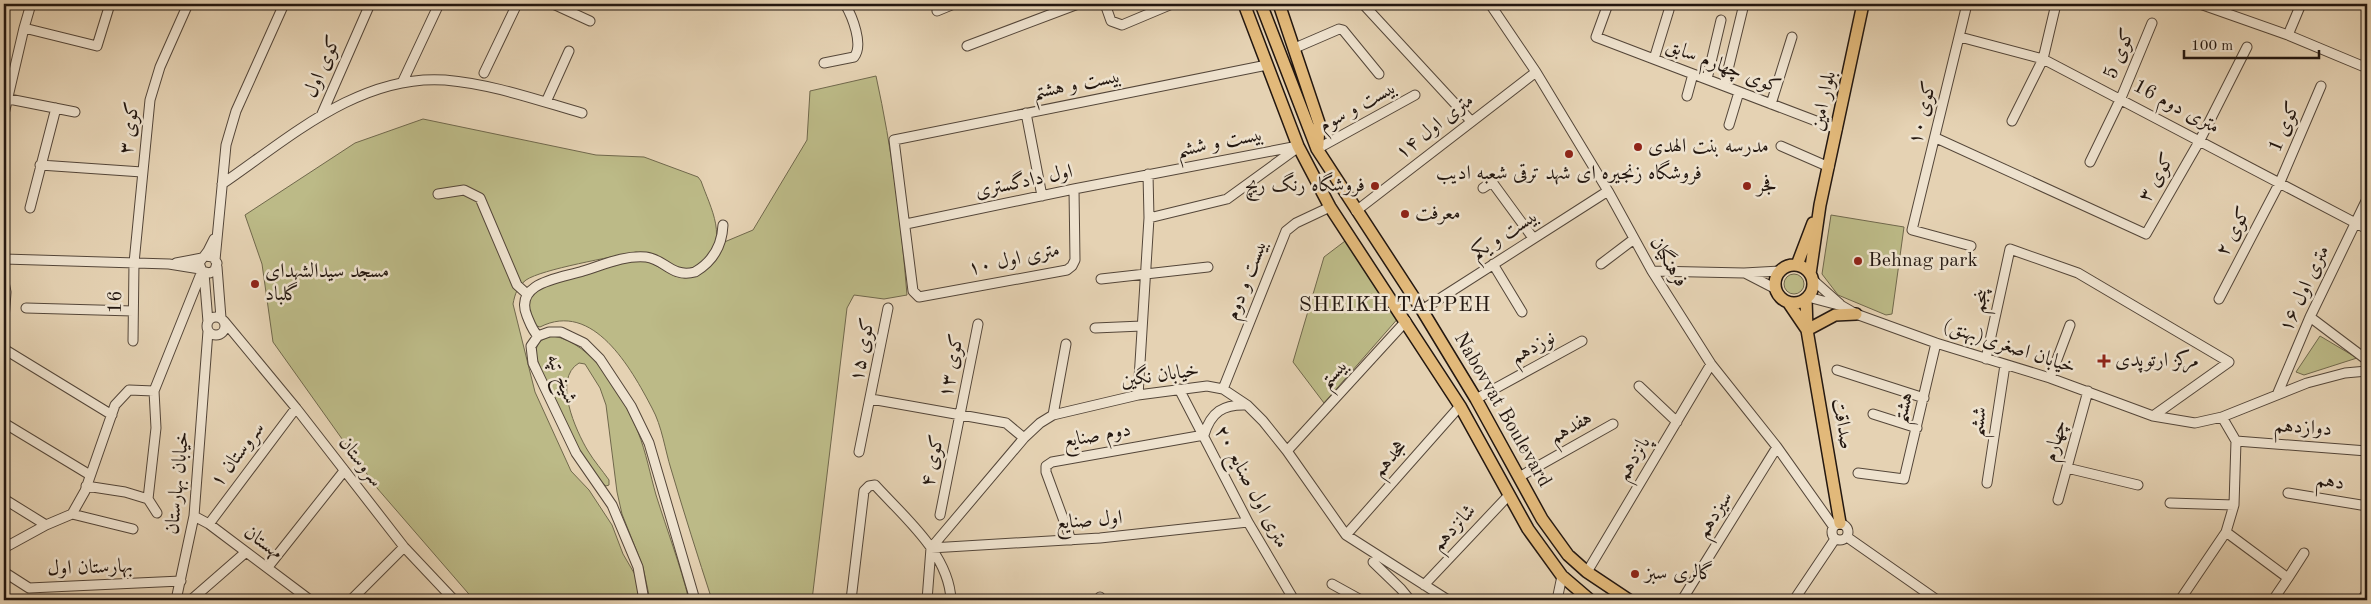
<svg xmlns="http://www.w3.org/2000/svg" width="2371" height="604" font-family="'Old Standard TT',Amiri,serif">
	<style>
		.green { fill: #bcba87; stroke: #70684c }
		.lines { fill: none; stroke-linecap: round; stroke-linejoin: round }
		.minor-casing { stroke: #544639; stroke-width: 11 }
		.major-casing { stroke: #231710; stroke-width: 14 }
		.minor { stroke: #eee2ce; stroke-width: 9 }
		.major { stroke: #e2b97a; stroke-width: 11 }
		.poi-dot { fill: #8f2418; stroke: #eee2ce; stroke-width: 2 }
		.labels { text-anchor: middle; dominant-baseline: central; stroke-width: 5; stroke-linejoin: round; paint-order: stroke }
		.street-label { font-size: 20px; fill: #231710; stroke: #eee2ce }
		.poi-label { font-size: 20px; fill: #231710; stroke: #eee2ce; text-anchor: start }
		.neighbourhood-label { font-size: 21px; letter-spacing: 1px; fill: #231710; stroke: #eee2ce }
	</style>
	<rect width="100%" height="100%" fill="#e5d2b3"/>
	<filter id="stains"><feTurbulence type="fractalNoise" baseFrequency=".004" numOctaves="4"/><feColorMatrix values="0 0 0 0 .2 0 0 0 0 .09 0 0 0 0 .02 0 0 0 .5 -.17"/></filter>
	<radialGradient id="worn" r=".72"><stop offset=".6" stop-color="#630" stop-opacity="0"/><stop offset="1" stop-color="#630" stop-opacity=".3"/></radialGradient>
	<path class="green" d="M876,76C892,149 901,220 907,295L884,299L854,295L847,308L812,600H712C698,557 684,513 671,469C665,450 662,426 652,408C631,368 593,300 540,327L531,324L527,292L534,285L626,260H646L675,276L685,278L708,268L722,243L753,230L807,140L810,91Z
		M423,119L596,155L644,157L698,177L701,181C710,207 731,242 701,263C694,269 685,270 676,268C661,264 654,254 636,252C613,257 542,269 526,280C517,287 515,294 513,304L535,392L571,471L589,490L612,525L623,554L637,578L639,600H474L377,488L273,342L262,264L245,215L355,143Z
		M1831,215L1904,227L1892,314L1886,315L1838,295L1822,274Z
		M1349,238L1400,316L1324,403L1293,362L1324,257Z
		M1784 284a10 10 0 1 1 20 0a10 10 0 1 1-20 0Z
		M553,336C594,343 623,396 638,432C646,452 650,474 656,495C667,530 680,564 689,600H650L643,567L622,514L617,492L606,405L600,388L585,364L579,363C552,379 576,431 588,451C594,461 602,470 609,480V485L606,486C578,467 550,392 537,359C534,345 539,339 553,336Z
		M2320,336L2357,358L2304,375L2296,372Z"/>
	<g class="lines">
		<defs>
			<path id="minor" d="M553,4L590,21
				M1105,4L1111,21L1122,25L1172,4
				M1363,4L1471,121
				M1490,4L1536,72L1608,191L1652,271L1711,364L1777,447L1833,526
				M1608,4L1596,37L1837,129
				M1967,4L1912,230L1971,246
				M2200,4L2288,35L2367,68
				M937,11L954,4
				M24,28L97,46L110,4
				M2288,35L2301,4
				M1960,37L2043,59L2367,229
				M967,46L1078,4
				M1295,48L1339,29L1343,30L1379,74
				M1654,59L1669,10
				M824,63L854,57C864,45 852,16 845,4
				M484,73L517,4
				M1707,79L1721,20
				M402,83L439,4
				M1724,86L1744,4
				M1687,96L1693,74
				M4,98L75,112
				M546,102L569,51
				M1771,104L1792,37
				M1026,113L1042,196
				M4,114L24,28L31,4
				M321,116L370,4
				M2012,121L2043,59L2056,4
				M1729,125L1739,92
				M1936,138L2146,234L2200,140L2247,47
				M1781,146L1829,167
				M1317,149L1415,95
				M2090,162L2121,98L2152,23
				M40,165L142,172
				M222,184C288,139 359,74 445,80C492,84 537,100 582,113
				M1483,188L1492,182L1533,238
				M1074,189L1075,260L1072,266L1067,270L919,297L913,291L894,140L1267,65
				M438,194L464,190L480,198L517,285L527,294
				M30,208L56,108
				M1356,211L1536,72
				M1149,218L1227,199L1297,148
				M906,224L1074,189L1298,146
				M205,256L213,257L217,263L215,270L210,273L202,271L199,263L208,251L214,239
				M4,259L169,264L200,269
				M215,260L226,145L236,111L284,4
				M176,263L202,258
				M1493,264L1522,312
				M1601,264L1634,239
				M217,267L221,318
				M1652,271L1744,273L1780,271
				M204,273L208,322
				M1745,273L1776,289
				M1101,279L1208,267
				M1813,280L1840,304
				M4,282L6,292L4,320
				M1808,297L1842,306L1856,314L1936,343L2050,378L2153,416L2195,423L2222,417L2307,383L2345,373L2367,371
				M2219,299L2280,182L2321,86
				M26,308L133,311
				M1422,310L1608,191
				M207 326a9 9 0 1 1 18 0a9 9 0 1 1-18 0Z
				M2310,317L2367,360
				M224,321L296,408L404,547L454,600
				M1095,328L1142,326
				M538,336C532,330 530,323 527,316C513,282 562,278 583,271C603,265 624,255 646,257C665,259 671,278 695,272C712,262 722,246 723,225
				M133,341L134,263L150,100L160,67L188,4
				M4,349L112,415
				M1986,359L2010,249L2078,273L2229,362L2153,416
				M1837,370L1924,398
				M2050,378L2070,325
				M1639,386L1677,422
				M1179,389L1248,522L1294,600
				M1223,389L1286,231L1296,223L1330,207
				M1138,395L1149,218L1148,174
				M2277,395L2310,317L2367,199
				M871,399L1006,423L1024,438
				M1476,399L1582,341
				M1873,414L1917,428
				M1053,415L1066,344
				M4,423L90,475
				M2236,441L2367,451
				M1287,451L1406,321
				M859,452L888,308
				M2067,468L2138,485
				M1858,473L1904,479L1936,343
				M1519,477L1613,424
				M1987,483L2005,365
				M86,486L125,492L148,499L156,428L154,391L202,271
				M2288,493L2367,506
				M4,499L46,525
				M148,499L157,513
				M2058,500L2088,391
				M2170,503L2234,505
				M72,514L133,529
				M940,515L978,324
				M194,516L209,524L310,600
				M1832 532a8 8 0 1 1 16 0a8 8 0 1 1-16 0Z
				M209,524L296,408
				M2226,532L2288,578L2273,600
				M1346,535L1460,406
				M1847,537L1937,600
				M1071,540L1046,472V466L1052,462L1204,435C1211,412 1223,404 1247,405
				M4,548L46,525L72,514L85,491L115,405L129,390L154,391
				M931,548L1100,538L1248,522
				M1373,562L1401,589L1410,600
				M268,567L344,471
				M4,572L29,588L181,581
				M1587,572L1711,364
				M2288,578L2304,553
				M1332,584L1361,600
				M1424,585L1509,495
				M1100,597V600
				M176,600L194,516L208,331
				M191,600L246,552
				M351,600L404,547
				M644,600L638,567L612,505L576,453L533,363L531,346L538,336L549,332H561L584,343L600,359L631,406L649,443L695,600
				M851,600L864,491L869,486L875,485C905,518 949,554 951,600
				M927,600L931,548L1024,438L1040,423L1053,415L1138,395L1207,386L1223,389L1247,405L1263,421L1287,451L1346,535L1448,600
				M1557,600L1562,576
				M1682,600L1777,447
				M1794,600L1835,539
				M2180,600L2226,532L2234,505L2236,441L2222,417
				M2362,600L2367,592"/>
			<path id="major" d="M1244,4L1298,146L1330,207L1460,406L1528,529L1562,576L1590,600
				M1261,4L1317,149L1422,310L1476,399L1542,519L1568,555L1587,572L1629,600
				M1279,4L1319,123L1318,145
				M1797,265L1813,223
				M1775 284a19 19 0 1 1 38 0a19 19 0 1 1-38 0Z
				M1810,274L1820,205L1863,4
				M1806,299L1807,330L1840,523
				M1788,302L1807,330
				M1807,330L1835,315L1856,314"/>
		</defs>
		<use href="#minor" class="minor-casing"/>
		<use href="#major" class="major-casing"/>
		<use href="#minor" class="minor"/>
		<use href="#major" class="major"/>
	</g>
	<g class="poi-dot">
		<circle cx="1638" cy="147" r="5"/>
		<circle cx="1569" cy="154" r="5"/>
		<circle cx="1375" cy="186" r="5"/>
		<circle cx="1747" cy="186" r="5"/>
		<circle cx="1405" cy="214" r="5"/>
		<circle cx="1858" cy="261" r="5"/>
		<circle cx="255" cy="284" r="5"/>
		<path d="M2101.5 353.5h5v5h5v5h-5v5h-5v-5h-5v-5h5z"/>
		<circle cx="1635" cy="574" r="5"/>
	</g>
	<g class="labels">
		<g class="street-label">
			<text transform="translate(2120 54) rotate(-68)">کوی 5</text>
			<text transform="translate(323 67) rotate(-67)">کوی اول</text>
			<text transform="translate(1723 67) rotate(21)">کوی چهارم سابق</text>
			<text transform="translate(1077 85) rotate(-11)">بیست و هشتم</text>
			<text transform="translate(1824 101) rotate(-78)">بلوار امین</text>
			<text transform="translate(1358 107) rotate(-29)">بیست و سوم</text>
			<text transform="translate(2176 107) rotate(28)">16 متری دوم</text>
			<text transform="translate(1923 113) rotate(-76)">کوی ۱۰</text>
			<text transform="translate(1435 127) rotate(-38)">۱۴ متری اول</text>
			<text transform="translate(2285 127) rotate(-67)">کوی 1</text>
			<text transform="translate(130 128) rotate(-82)">کوی ۳</text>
			<text transform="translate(1220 143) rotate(-11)">بیست و ششم</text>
			<text transform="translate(2157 178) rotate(-60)">کوی ۳</text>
			<text transform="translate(1024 182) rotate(-12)">اول دادگستری</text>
			<text transform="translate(2234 232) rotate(-62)">کوی ۲</text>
			<text transform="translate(1505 235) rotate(-33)">بیست و یکم</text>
			<text transform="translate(1014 260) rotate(-12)">۱۰ متری اول</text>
			<text transform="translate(1668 262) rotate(59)">فرهنگیان</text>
			<text transform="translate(1247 280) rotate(-69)">بیست و دوم</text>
			<text transform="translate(2305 289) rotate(-65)">۱۶ متری اول</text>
			<text transform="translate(1981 301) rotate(-78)">پنجم</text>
			<text transform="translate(116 302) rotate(-89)">16</text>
			<text transform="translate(2009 347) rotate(18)">خیابان اصغری(بهنق)</text>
			<text transform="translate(1533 348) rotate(-29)">نوزدهم</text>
			<text transform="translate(863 350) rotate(-79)">کوی ۱۵</text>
			<text transform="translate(952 366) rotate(-79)">کوی ۱۳</text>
			<text transform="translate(1334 374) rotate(-47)">بیستم</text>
			<text transform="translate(1160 376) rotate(-8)">خیابان نگین</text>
			<text transform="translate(561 379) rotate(68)">شیخ تپه</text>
			<text transform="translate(1904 408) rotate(-77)">هشتم</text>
			<text transform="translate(1502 410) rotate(60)">Nabovvat Boulevard</text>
			<text transform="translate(1979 422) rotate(-81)">ششم</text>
			<text transform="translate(1842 424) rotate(80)">صداقت</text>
			<text transform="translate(1571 428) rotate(-30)">هفدهم</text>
			<text transform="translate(2303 428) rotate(4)">دوازدهم</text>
			<text transform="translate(1097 436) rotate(-10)">دوم صنایع</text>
			<text transform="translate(2056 441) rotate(-75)">چهارم</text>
			<text transform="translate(238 455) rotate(-53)">سروستان ۱</text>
			<text transform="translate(1390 459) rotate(-49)">هجدهم</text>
			<text transform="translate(1634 459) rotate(-59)">پانزدهم</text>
			<text transform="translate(933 461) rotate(-78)">کوی ۴</text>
			<text transform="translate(360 462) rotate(52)">سروستان</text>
			<text transform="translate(2330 482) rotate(9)">دهم</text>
			<text transform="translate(178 483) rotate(-84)">خیابان بهارستان</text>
			<text transform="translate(1251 487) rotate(62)">۲۰ متری اول صنایع</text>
			<text transform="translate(1715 515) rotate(-58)">سیزدهم</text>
			<text transform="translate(1089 521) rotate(-5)">اول صنایع</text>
			<text transform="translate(1454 528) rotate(-47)">شانزدهم</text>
			<text transform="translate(263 543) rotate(36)">مهستان</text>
			<text transform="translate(90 568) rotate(-2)">بهارستان اول</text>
		</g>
		<g class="poi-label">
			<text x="1648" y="147">مدرسه بنت الهدی</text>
			<text x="1569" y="174" text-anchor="middle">فروشگاه زنجیره ای شهد ترقی شعبه ادیب</text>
			<text x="1365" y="186" text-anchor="end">فروشگاه رنگ ریچ</text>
			<text x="1757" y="186">فجر</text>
			<text x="1415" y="214">معرفت</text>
			<text x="1868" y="261">Behnag park</text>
			<text x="265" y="272">مسجد سیدالشهدای<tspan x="265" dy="23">گلباد</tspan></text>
			<text x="2115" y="361">مرکز ارتوپدی</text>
			<text x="1645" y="574">گالری سبز</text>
		</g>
		<g class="neighbourhood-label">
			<text x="1395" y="305">SHEIKH TAPPEH</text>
		</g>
	</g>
	<rect width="2371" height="604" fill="none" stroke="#e5d2b3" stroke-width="20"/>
	<rect x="5" y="5" width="2361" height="594" fill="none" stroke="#231710" stroke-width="2.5"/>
	<rect x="10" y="10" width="2351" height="584" fill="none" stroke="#231710"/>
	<path d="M2184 50v8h135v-8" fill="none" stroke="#231710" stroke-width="2.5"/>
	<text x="2191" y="50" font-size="15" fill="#231710" stroke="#eee2ce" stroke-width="4" paint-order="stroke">100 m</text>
	<rect width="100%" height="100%" filter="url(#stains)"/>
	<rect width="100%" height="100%" fill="url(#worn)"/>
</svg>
